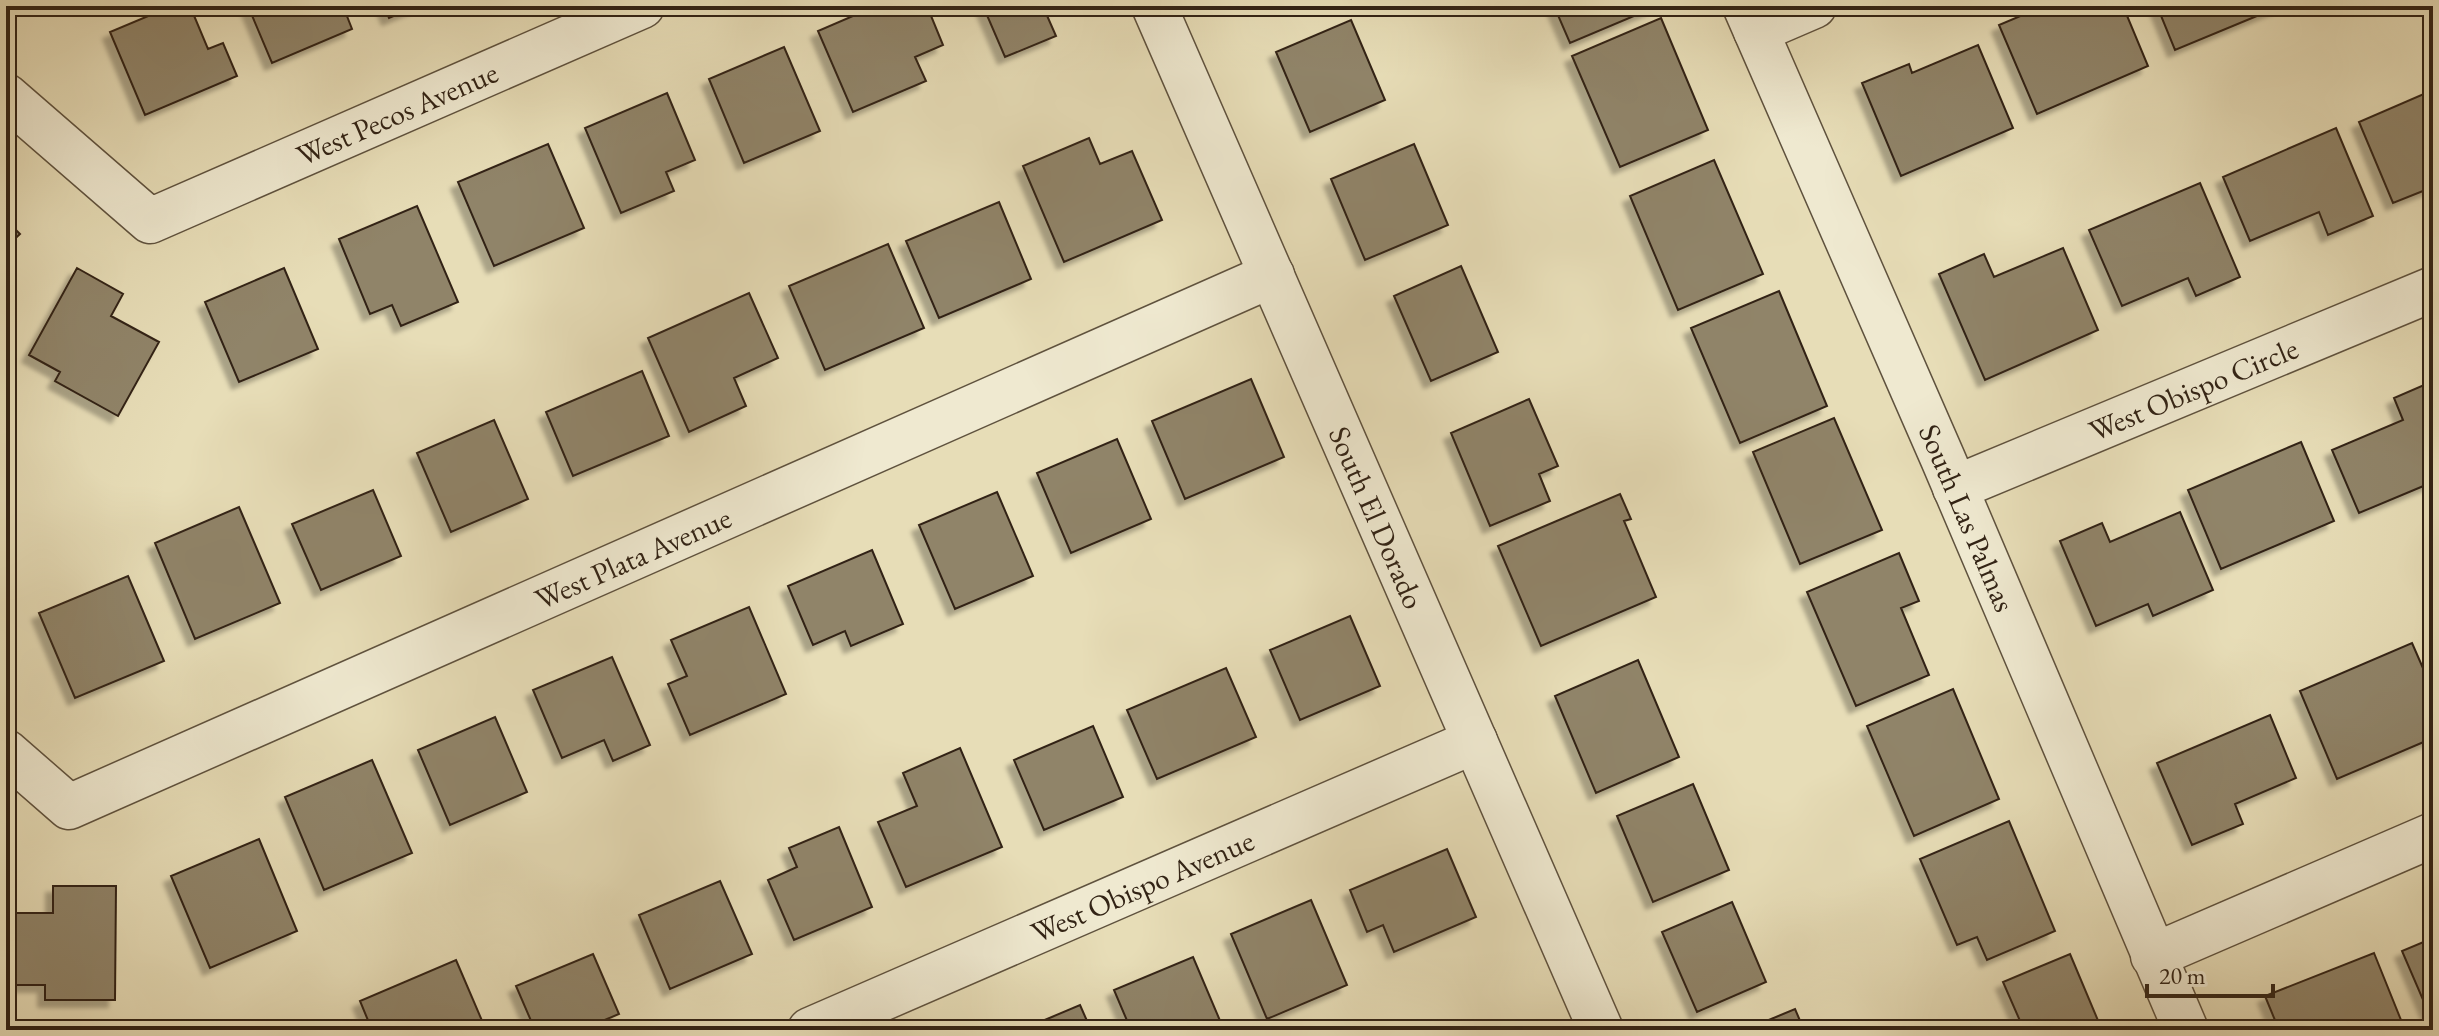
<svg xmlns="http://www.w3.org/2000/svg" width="2439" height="1036" font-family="'EB Garamond',serif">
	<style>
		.building { fill: #908469; stroke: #322315; stroke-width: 2; filter: url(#shadow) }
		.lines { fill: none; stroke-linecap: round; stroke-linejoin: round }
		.minor-casing { stroke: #5f523e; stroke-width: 47 }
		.minor { stroke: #efe9d0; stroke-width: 44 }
		.labels { text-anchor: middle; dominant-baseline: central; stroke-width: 8; stroke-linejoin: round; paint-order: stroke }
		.street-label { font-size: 30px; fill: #322315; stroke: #efe9d0 }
	</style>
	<defs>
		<filter id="shadow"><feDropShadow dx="-7" dy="7" stdDeviation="2" flood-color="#0004"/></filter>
	</defs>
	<rect width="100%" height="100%" fill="#e7ddb7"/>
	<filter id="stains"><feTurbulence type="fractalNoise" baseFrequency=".0025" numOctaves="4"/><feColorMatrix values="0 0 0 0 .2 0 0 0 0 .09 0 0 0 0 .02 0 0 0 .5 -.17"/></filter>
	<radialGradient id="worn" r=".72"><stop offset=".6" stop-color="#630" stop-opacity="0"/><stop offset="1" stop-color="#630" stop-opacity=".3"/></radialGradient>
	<path class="building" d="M172,6H190L208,49L223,43L237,76L145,115L110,32Z
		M248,6H343L352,29L272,63Z
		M384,6H418L389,18Z
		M876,6H927L943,45L915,57L926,81L853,112L818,31Z
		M983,6H1058L1045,11L1056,36L1005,57Z
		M1554,6H1652L1653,8L1570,43Z
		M2044,6H2123L2148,66L2037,114L1999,25Z
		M2157,6H2281L2175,50Z
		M1661,18L1708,130L1620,167L1572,56Z
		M1351,20L1385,100L1310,132L1276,52Z
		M1978,45L2013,128L1901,176L1862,83L1909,64L1912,73Z
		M784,47L820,131L744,163L709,79Z
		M2433,90V187L2393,203L2359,122Z
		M667,93L695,160L666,172L674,191L621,213L585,128Z
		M2336,128L2373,216L2328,235L2319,212L2250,241L2223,177Z
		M1089,138L1100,164L1132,151L1162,220L1064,262L1023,166Z
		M548,144L584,228L494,266L458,182Z
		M1414,144L1448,225L1365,260L1331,179Z
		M1714,160L1763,274L1678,310L1630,196Z
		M2200,183L2240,277L2196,296L2188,278L2122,306L2089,230Z
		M999,202L1031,279L939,318L906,241Z
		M417,206L458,302L401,326L392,305L370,314L339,239Z
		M6,220L20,234L6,247Z
		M888,244L924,328L825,370L789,286Z
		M2063,248L2098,330L1985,380L1939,274L1984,254L1994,277Z
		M1461,266L1498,352L1431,381L1394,296Z
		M77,268L123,294L111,316L159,342L118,416L55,381L60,372L29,355Z
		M284,268L318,349L239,382L205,302Z
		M1779,291L1827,406L1740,443L1691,328Z
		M749,293L778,358L734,378L746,406L689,432L648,338Z
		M642,371L669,436L573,476L546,412Z
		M1251,379L1284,457L1185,499L1152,421Z
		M2431,382L2433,482L2359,513L2332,450L2403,420L2394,398Z
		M1529,399L1558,466L1539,474L1550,501L1490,526L1451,433Z
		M1834,418L1882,530L1800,564L1753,452Z
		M494,420L528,499L451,532L417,453Z
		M1117,439L1151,519L1071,553L1037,473Z
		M2301,442L2334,521L2221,569L2188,490Z
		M373,490L401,556L321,590L292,524Z
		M997,492L1033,576L955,609L919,525Z
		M1620,494L1631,519L1624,521L1656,597L1541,646L1498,546Z
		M239,507L280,603L195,639L155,543Z
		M2180,512L2213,590L2153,616L2148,604L2096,626L2060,541L2102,523L2110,542Z
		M872,550L903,624L851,646L845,631L813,645L788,586Z
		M1899,553L1919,601L1901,608L1929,675L1856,706L1807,592Z
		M128,576L164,661L75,698L39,613Z
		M749,607L786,694L690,735L668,684L687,676L671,640Z
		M1350,616L1380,686L1300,720L1270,650Z
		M2412,643L2433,691V738L2337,779L2300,691Z
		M612,657L650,745L613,761L604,740L562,758L533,690Z
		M1638,660L1679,757L1596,793L1555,696Z
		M1226,668L1256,737L1157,779L1127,710Z
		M1953,689L1999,799L1914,836L1867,726Z
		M2270,715L2296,778L2235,804L2243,824L2192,845L2157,763Z
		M495,717L527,792L450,825L418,750Z
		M1093,726L1123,797L1044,830L1014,760Z
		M960,748L1002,847L906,887L878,822L917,806L903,773Z
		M372,760L412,853L324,890L285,797Z
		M1693,784L1729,870L1653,902L1617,816Z
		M2009,821L2055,931L1987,960L1977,937L1957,945L1920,859Z
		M839,827L872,907L794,940L768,880L797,867L789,848Z
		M259,839L297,931L210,968L171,876Z
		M1447,849L1476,917L1394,952L1383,925L1367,932L1350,890Z
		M720,881L752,954L670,989L639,915Z
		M53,886H116L115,1000H45V985H8V913H53Z
		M1311,900L1347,985L1267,1019L1231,934Z
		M1732,902L1766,982L1697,1012L1662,932Z
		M2433,938V1023L2402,951Z
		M2374,953L2405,1030H2279L2265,996Z
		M593,954L619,1014L581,1030H535L516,986Z
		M2070,954L2102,1030H2024L2003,982Z
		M1193,957L1221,1023L1204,1030H1131L1114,990Z
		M456,960L486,1030H372L360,1001Z
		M1080,1005L1091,1030H1021Z
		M1795,1009L1804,1030H1745Z"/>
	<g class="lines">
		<defs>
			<g id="minor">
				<path id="s1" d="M1154,6L1601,1030"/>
				<path id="s2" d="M1745,6L1943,459L2186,1030"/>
				<path d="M1756,31L1814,6"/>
				<path id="s3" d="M6,96L150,221L642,6"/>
				<path id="s4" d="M1955,488L2433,289"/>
				<path id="s5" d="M6,752L69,807L1272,275"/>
				<path d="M2153,956L2433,835"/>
				<path id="s6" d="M810,1030L1475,741"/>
			</g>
		</defs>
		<use href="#minor" class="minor-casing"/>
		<use href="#minor" class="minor"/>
	</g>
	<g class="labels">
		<g class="street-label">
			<text stroke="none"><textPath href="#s3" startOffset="460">West Pecos Avenue</textPath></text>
			<text stroke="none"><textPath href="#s4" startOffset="258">West Obispo Circle</textPath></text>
			<text stroke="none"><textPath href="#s2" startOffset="558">South Las Palmas</textPath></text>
			<text stroke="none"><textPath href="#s1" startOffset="558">South El Dorado</textPath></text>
			<text stroke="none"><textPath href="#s5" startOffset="700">West Plata Avenue</textPath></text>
			<text stroke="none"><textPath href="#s6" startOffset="362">West Obispo Avenue</textPath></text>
		</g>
	</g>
	<rect width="2439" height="1036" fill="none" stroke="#e7ddb7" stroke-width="32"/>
	<rect x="8" y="8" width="2423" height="1020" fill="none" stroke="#322315" stroke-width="4"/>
	<rect x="16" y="16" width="2407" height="1004" fill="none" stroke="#322315" stroke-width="2"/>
	<path d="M2147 984v12h126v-12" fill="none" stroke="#322315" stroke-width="4"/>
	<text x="2159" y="984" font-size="24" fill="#322315" stroke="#efe9d0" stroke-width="6" paint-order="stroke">20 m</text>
	<rect width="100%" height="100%" filter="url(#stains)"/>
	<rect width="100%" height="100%" fill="url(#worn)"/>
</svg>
